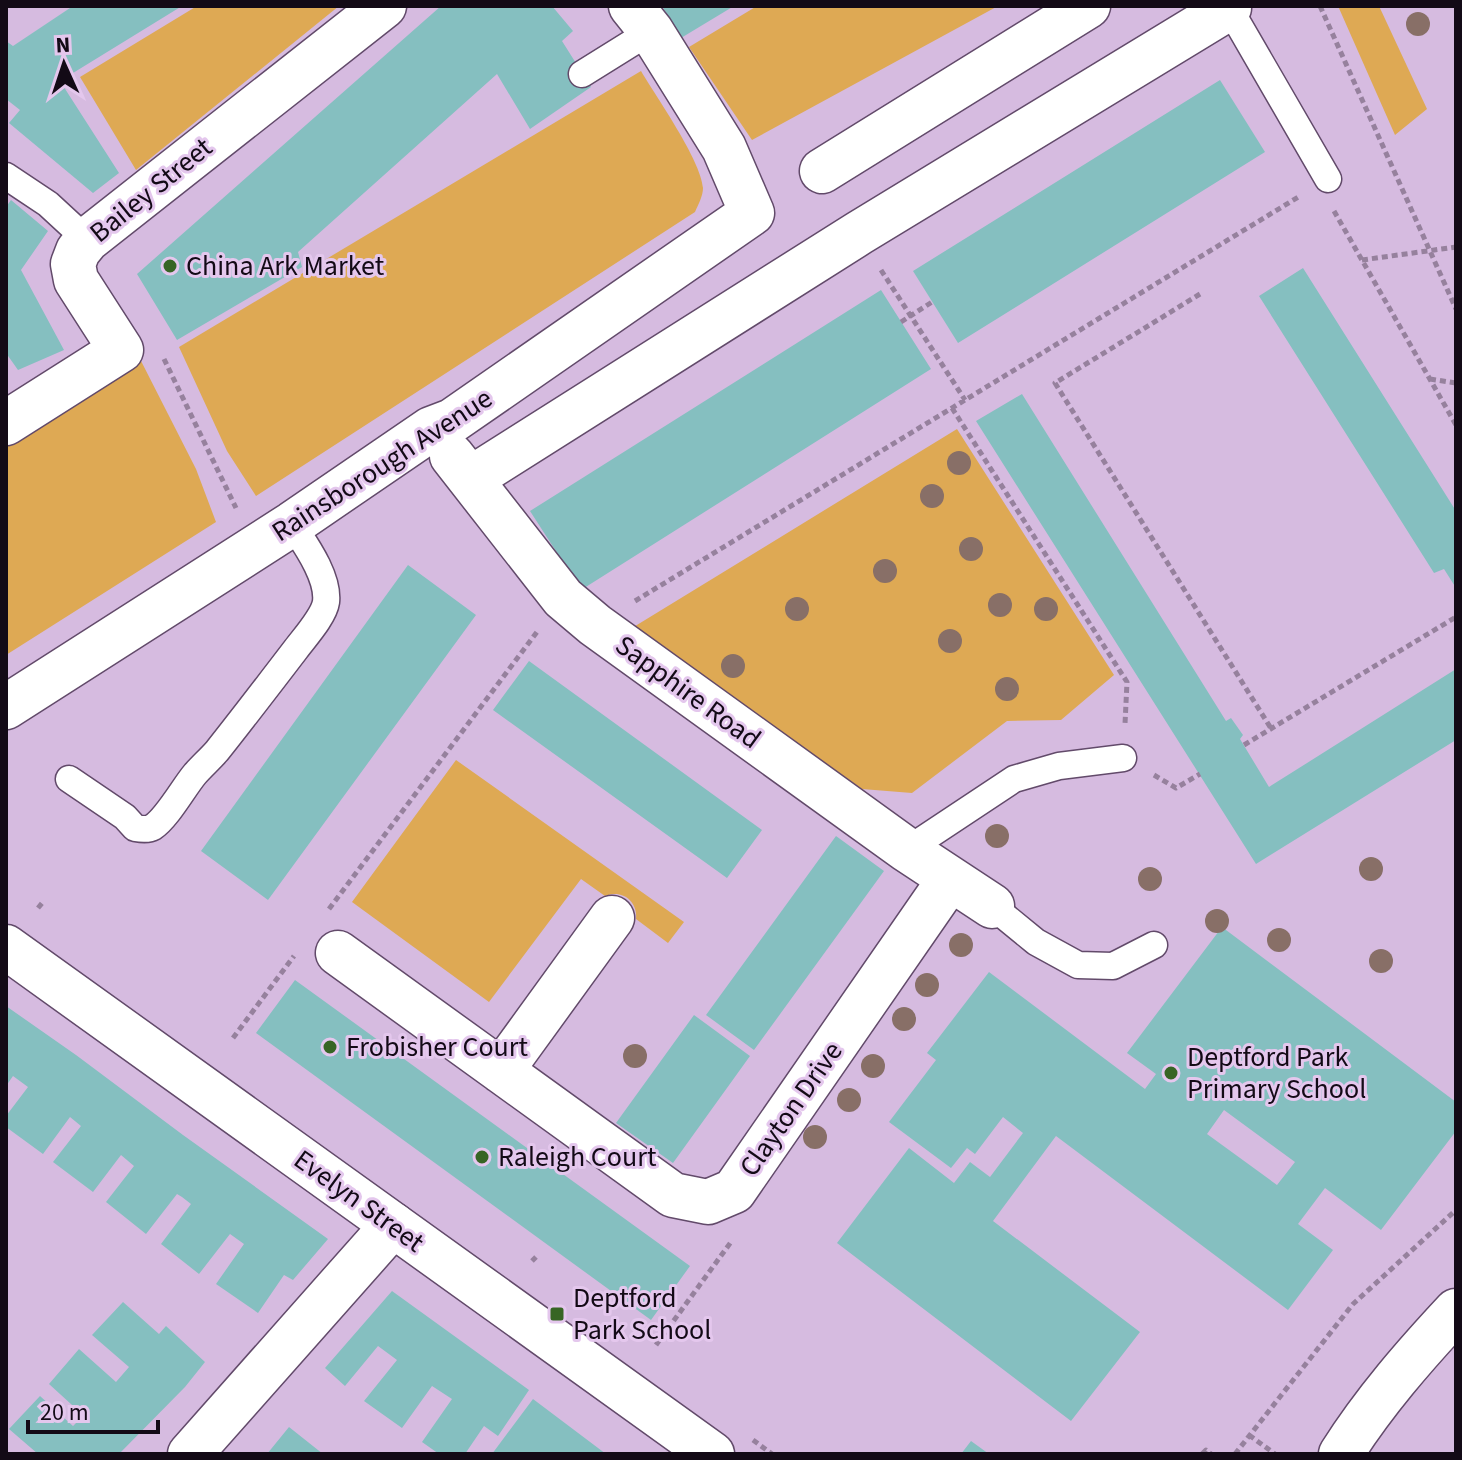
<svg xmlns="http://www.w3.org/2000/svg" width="1462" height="1460" font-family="'Source Sans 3',sans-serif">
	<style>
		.green { fill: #dea954 }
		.building { fill: #85bfc0; fill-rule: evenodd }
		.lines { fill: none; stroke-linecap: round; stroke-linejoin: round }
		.service-casing { stroke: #624a6a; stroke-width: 29 }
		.minor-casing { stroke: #624a6a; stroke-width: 47 }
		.tertiary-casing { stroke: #624a6a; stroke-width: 47 }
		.primary-casing { stroke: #624a6a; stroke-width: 47 }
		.path { stroke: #96819d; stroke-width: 5; stroke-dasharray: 6 4; stroke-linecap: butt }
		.service { stroke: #fff; stroke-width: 26 }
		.minor { stroke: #fff; stroke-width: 44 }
		.tertiary { stroke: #fff; stroke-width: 44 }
		.primary { stroke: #fff; stroke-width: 44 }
		.tree { fill: #886f67 }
		.poi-dot { fill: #376524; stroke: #e4c7ed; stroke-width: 3 }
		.labels { text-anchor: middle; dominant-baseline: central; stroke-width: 6; stroke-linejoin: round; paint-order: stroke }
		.street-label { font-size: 28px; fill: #130a16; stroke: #e4c7ed }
		.poi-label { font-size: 28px; fill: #130a16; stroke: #e4c7ed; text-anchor: start }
	</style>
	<rect width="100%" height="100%" fill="#d6bbe0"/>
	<path class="green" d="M197,6H339L136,170L80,77Z
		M757,6H998L752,140L689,47Z
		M1338,6H1379L1427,109L1395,135Z
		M641,71C657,98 701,160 703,188C703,196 698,205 695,212L256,496L227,451L179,347Z
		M139,357L196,469L216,522L6,655V438Z
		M957,429L1114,675L1061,720L1007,721L912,793L862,789L632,628Z
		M456,760L684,922L668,943L636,919C638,901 622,889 605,896L581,879L489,1002L352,902Z"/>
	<path class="building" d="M73,6H182L60,81L119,173L93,193L9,123L20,110L6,99V41L13,46Z
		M441,6H552L573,31L562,41L591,87L530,129L497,74L298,252L302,267L177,340L137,274Z
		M662,6H734L681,38Z
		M1220,80L1265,152L958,343L913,271Z
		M11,200L48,231L21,270L64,350L18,370L6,353V207Z
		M1303,268L1456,511V588L1444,569L1434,573L1259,296Z
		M881,290L931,369L581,590L530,511Z
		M1022,394L1226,721L1231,718L1243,735L1240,739L1269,787L1456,669V740L1256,864L976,421Z
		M408,565L476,615L268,900L201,851Z
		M529,661L762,830L727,878L493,710Z
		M836,836L884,871L754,1050L706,1015Z
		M1222,927L1456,1102V1131L1381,1230L1325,1188L1298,1224L1333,1250L1288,1310L1056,1136L993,1221L1140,1332L1071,1421L837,1243L909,1148L954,1183L970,1162L990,1177L1023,1133L1003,1117L975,1154L967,1148L951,1168L889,1122L936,1060L927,1053L989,972L1145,1089L1156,1074L1127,1053ZM1224,1110L1295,1162L1277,1185L1207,1134Z
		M295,980L690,1266L651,1320L256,1033Z
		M6,1006L76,1055L183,1135L328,1239L293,1280L284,1275L258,1313L216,1284L244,1244L230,1234L199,1274L161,1244L191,1204L182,1197L177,1194L146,1234L106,1202L134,1166L121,1155L93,1192L53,1162L81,1126L70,1117L43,1154L6,1127V1116L28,1087L13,1076L6,1086Z
		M694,1015L750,1056L673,1163L616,1123Z
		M392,1291L529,1390L498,1436L484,1426L465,1454H439L422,1442L452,1399L432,1386L402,1428L364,1401L397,1360L378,1346L345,1386L325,1368Z
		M123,1302L159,1334L166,1326L205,1362L185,1387L119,1454H38L9,1429L40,1396L73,1426L79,1420L83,1415L49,1384L79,1349L116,1382L129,1367L92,1335Z
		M533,1399L606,1454H492Z
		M289,1427L323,1454H267Z
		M971,1441L989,1454H961Z"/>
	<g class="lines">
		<defs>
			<path id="service" d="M1229,8L1328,179
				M582,74L651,31
				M6,176L48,204L87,240
				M69,779L125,817L135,828C141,829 148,830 153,827C167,818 184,787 195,774C202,766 210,759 217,751C244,717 270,683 296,649C305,637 324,616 326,602C329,577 305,544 292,524
				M907,850L1014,779L1059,766L1123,758
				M992,906L1036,942L1078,965L1113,966L1154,945"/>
			<path id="minor" d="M822,171L1088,6
				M6,423L121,350L76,280L73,264L78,251L87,240L384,6
				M452,456L563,598L595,625L907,850L992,906
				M470,479L859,233L1229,8L1228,6
				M6,707L292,524L431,429L452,421L752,213L724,148L651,31L631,6
				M338,953L673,1195L708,1202L734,1191L950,879
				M501,1071L612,918
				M190,1454L393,1225"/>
			<path id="tertiary" d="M1341,1454C1374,1402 1414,1356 1456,1311"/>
			<path id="primary" d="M6,947L712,1454"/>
		</defs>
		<use href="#service" class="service-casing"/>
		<use href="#minor" class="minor-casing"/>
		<use href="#tertiary" class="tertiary-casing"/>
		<use href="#primary" class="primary-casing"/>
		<path class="path" d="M1320,6L1456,309
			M1334,211L1456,425
			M1362,260L1456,247
			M881,270L965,400
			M1200,294L1055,383L1272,730
			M901,322L932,302
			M164,359L236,508
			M1430,379L1456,383
			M952,408L1127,682L1125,724
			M635,601L1300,196
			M1244,745L1456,617
			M1154,775L1176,788L1200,774
			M38,908L43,902
			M329,909L537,632
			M233,1038L294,956
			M532,1261L536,1257
			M656,1345L731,1242
			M1249,1435L1275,1454
			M753,1440L772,1454
			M1202,1454L1206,1450L1211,1454
			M1235,1454L1353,1304L1456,1210"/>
		<use href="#service" class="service"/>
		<use href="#minor" class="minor"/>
		<use href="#tertiary" class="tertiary"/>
		<use href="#primary" class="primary"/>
	</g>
	<g class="tree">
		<circle cx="1418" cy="24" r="12"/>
		<circle cx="959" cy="463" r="12"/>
		<circle cx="932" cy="496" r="12"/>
		<circle cx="971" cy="549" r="12"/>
		<circle cx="885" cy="571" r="12"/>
		<circle cx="1000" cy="605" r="12"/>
		<circle cx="797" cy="609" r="12"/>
		<circle cx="1046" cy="609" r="12"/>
		<circle cx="950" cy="641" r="12"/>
		<circle cx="733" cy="666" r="12"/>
		<circle cx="1007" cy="689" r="12"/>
		<circle cx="997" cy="836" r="12"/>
		<circle cx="1371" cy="869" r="12"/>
		<circle cx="1150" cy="879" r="12"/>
		<circle cx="1217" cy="921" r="12"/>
		<circle cx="1279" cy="940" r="12"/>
		<circle cx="961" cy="945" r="12"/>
		<circle cx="1381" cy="961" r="12"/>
		<circle cx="927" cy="985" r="12"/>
		<circle cx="904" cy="1019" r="12"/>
		<circle cx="635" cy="1056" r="12"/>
		<circle cx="873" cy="1066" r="12"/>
		<circle cx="849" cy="1100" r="12"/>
		<circle cx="815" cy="1137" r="12"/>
	</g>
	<g class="poi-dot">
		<circle cx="170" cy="266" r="8"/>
		<circle cx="330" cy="1047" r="8"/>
		<circle cx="1171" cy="1073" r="8"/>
		<circle cx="482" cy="1157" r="8"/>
		<rect x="549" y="1306" width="16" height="16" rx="4"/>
	</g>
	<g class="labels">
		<g class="street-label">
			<text transform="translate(151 190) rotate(-39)">Bailey Street</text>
			<text transform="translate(382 465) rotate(-33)">Rainsborough Avenue</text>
			<text transform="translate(688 692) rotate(36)">Sapphire Road</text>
			<text transform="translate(791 1109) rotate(-55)">Clayton Drive</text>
			<text transform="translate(359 1201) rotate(36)">Evelyn Street</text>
		</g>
		<g class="poi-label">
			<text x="186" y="266">China Ark Market</text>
			<text x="346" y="1047">Frobisher Court</text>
			<text x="1187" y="1057">Deptford Park<tspan x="1187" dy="32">Primary School</tspan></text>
			<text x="498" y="1157">Raleigh Court</text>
			<text x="573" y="1298">Deptford<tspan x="573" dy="32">Park School</tspan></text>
		</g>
	</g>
	<rect width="1462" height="1460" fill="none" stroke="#130a16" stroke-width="16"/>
	<g transform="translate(64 64) rotate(357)" stroke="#e4c7ed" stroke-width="6" paint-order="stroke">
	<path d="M0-6L14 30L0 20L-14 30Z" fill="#130a16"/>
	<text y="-12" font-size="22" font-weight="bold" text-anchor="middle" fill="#130a16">N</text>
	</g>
	<path d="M28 1420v12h130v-12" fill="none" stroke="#130a16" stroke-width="4"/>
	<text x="40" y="1420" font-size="24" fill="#130a16" stroke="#e4c7ed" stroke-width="6" paint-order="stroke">20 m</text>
</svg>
